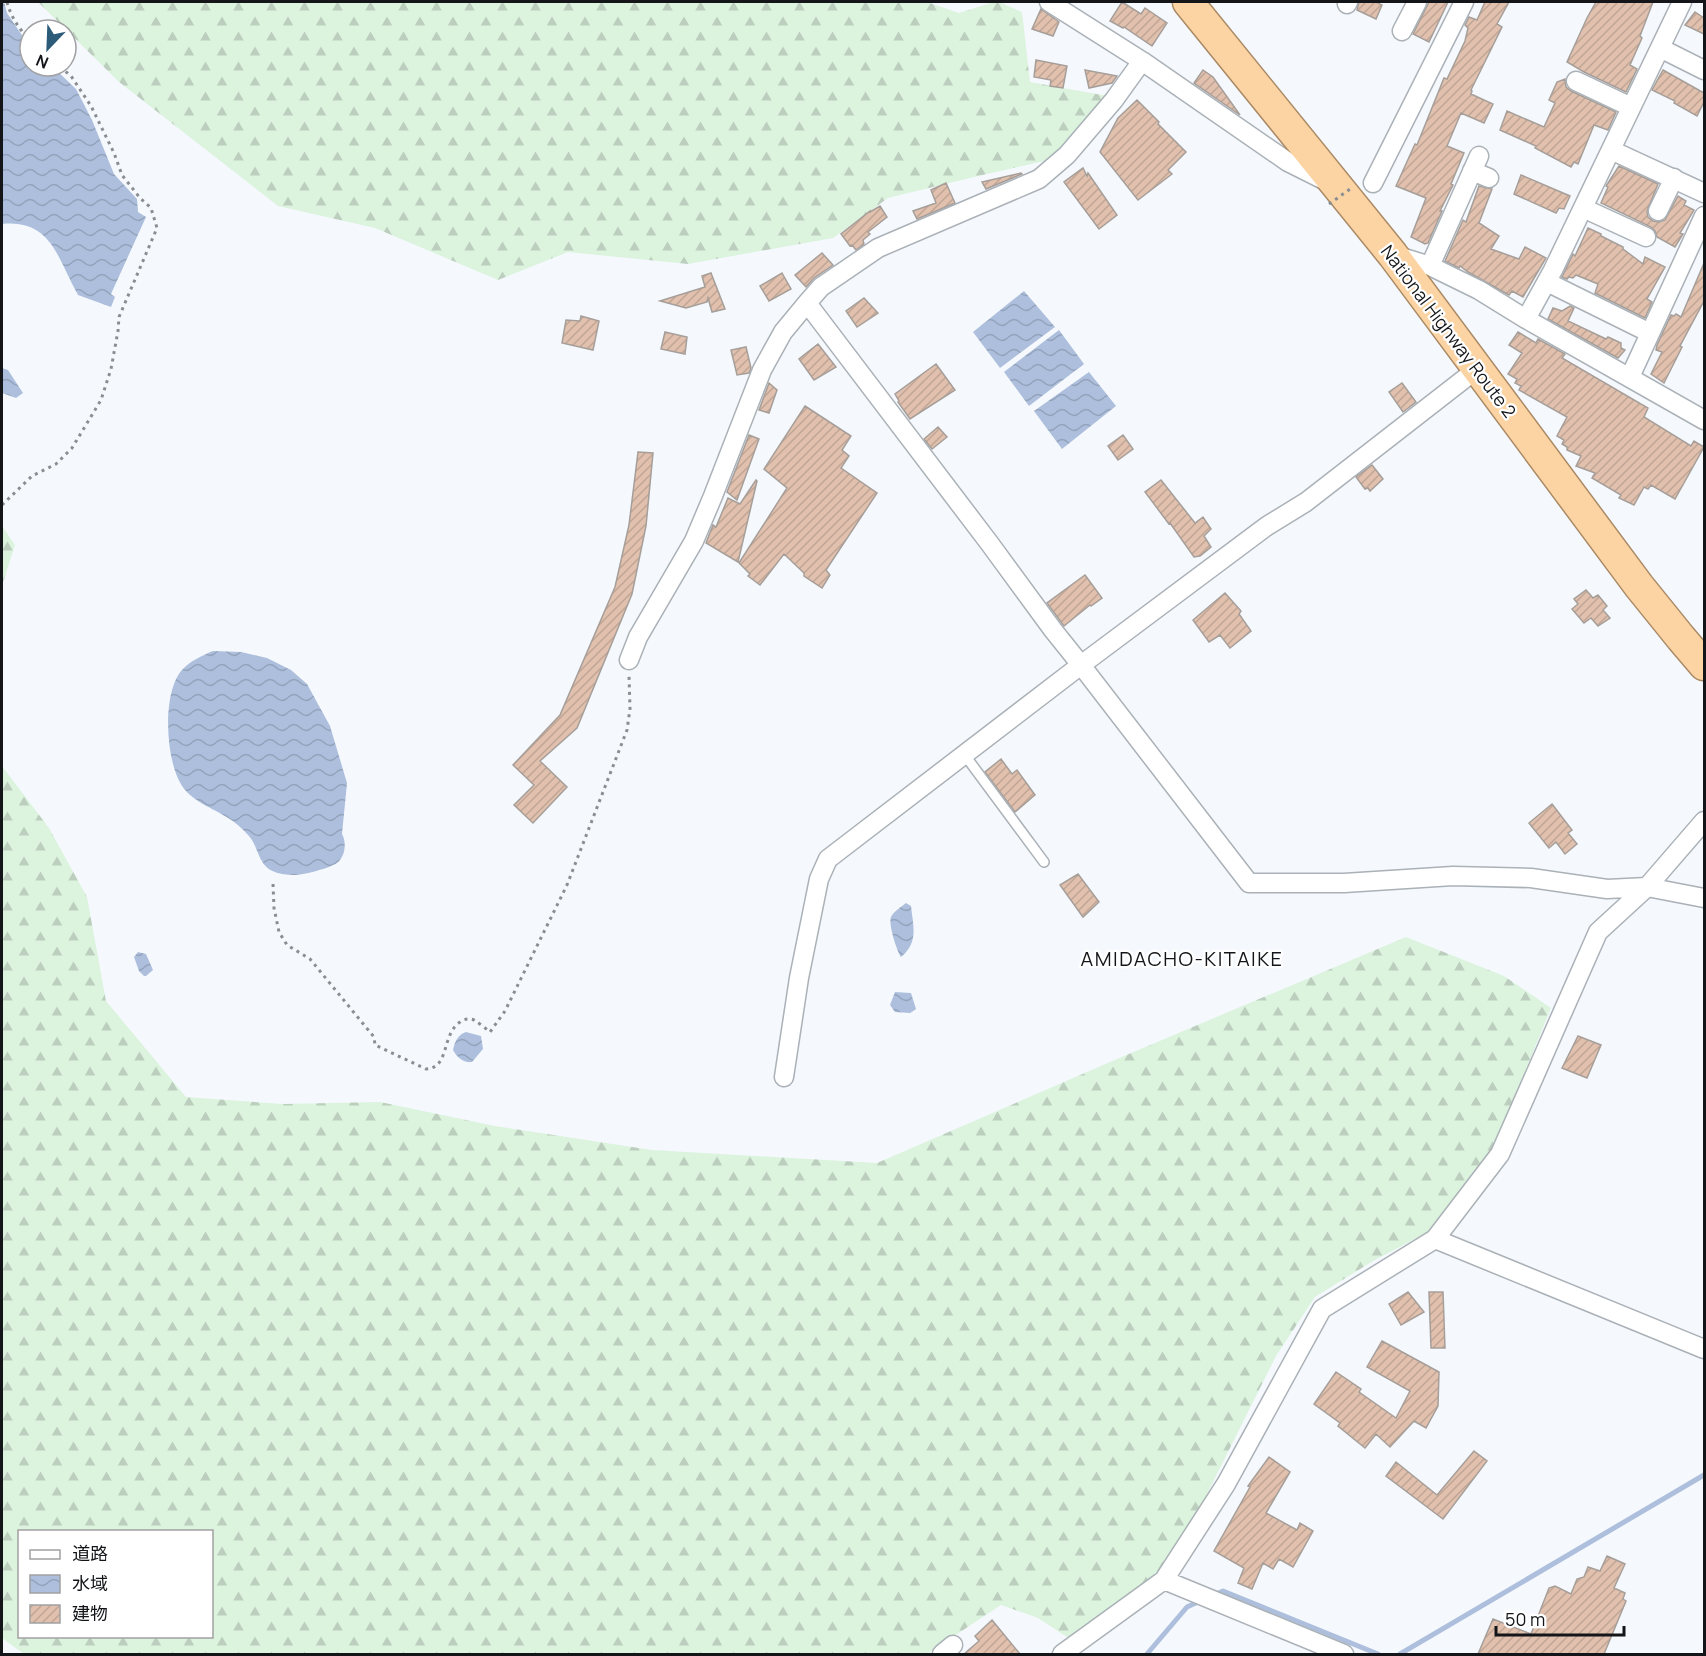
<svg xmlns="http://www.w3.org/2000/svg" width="1706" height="1656" font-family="Manrope,'Noto Sans JP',sans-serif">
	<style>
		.forest { fill: url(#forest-firs); fill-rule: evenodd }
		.water { fill: url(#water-waves) }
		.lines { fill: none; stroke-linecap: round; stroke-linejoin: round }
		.stream { stroke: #adbfdc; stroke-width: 5 }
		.building { fill: url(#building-hatch); stroke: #a69e99; stroke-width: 1.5 }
		.service-casing { stroke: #aab1b7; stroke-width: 12 }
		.minor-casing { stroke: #aab1b7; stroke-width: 21 }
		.trunk-casing { stroke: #aa8a65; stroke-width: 33 }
		.path { stroke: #8a8d91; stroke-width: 3; stroke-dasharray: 3 4.5; stroke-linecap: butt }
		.service { stroke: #fff; stroke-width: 9 }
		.minor { stroke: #fff; stroke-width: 18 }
		.trunk { stroke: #fcd4a4; stroke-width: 30 }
		.path-bridge { stroke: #8a8d91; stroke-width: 3; stroke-dasharray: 3 4.5; stroke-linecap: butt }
		.labels { text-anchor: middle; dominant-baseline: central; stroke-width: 4.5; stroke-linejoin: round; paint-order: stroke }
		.street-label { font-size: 18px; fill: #131518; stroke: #fff }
		.neighbourhood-label { font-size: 20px; letter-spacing: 1.5px; fill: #131518; stroke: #fff }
	</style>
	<defs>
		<pattern id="forest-firs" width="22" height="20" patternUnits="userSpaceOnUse" patternTransform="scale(1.5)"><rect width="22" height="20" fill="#dcf3de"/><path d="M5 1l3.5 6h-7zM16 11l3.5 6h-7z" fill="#bccfbe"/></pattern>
		<pattern id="water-waves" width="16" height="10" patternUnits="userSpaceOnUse" patternTransform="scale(1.5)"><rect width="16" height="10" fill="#adbfdc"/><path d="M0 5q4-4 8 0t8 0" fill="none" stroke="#94a3bc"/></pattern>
		<pattern id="building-hatch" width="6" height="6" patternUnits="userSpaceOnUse" patternTransform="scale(1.5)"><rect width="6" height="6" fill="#e1c1ae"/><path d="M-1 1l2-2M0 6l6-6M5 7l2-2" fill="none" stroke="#c0a595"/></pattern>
	</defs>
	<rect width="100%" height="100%" fill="#f5f9fe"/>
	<path class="forest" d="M38,2H927L959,13L994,2H999L1022,12L1030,82L1108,96L1049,160L978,176L888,198L833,238L688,264L568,252L498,280L375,228L278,206L119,82Z
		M2,526L15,545L2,586Z
		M2,766L49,828L87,897L106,1001L186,1097L283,1104L380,1102L495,1126L652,1150L877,1163L1124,1056L1406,937L1504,976L1551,1008L1495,1145L1430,1231L1373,1261L1315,1297L1276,1356L1194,1520L1153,1578L1070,1639L1038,1618L1001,1605L927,1654H24L2,1638ZM20,1532H212V1636H20Z"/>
	<path class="water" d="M2,2H4L7,13L30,47V66H52L76,89L92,120L114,174L137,199L138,212L146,217L111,294L115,297L111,307L78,295C58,260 52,219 2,224Z
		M1024,291L1055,327L1000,368L973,332Z
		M1059,330L1084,364L1029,406L1004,372Z
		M2,368L8,370L23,393L16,398L2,393Z
		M1089,372L1116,406L1062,449L1034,411Z
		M213,651L241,652L267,658L291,670L307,684L330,726L347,783L342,834C347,843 345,857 337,863C330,868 301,876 293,875C288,875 279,874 275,872C260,867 259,852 252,840C249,835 243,830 239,826C224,812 201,807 186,791C165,769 161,693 182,670C190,661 203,655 213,651Z
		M906,903L911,906C913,926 919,942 901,957C897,951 888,924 891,917C893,912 901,907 906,903Z
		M138,952L146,954L153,970L146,976H144L139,971L134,957Z
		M895,992L911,993L916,1009L910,1013L895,1012L890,1005Z
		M466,1032L481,1036L483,1049L472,1062C464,1063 457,1058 453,1050C455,1042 457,1035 466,1032Z"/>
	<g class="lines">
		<path class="stream" d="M1214,1595L1223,1591L1378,1654
			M1147,1654L1187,1607L1200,1601
			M1400,1654L1704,1475"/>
	</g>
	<path class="building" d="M1122,2L1141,14L1145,8L1167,23L1152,46L1124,27L1123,28L1110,21Z
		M1359,2H1376L1382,5L1376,19L1357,10Z
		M1429,2H1448L1429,42L1413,34Z
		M1485,2H1509L1497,24L1502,27L1471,90L1472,91L1471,94L1493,104L1484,123L1461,113L1447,146L1464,153L1451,184L1453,185L1440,211H1442L1428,243L1425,244L1411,237L1426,198L1396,186L1415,144L1417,145L1444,78L1447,79L1465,41L1468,28L1465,25L1469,17L1477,20Z
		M1596,2H1653L1640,36L1642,38L1630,65L1637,69L1626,92L1584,72L1567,62L1587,18Z
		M1041,9L1059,22L1053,36L1032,29Z
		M1695,12L1704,18V34L1685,25Z
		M1036,60L1067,66L1063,88L1050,86L1051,80L1034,77Z
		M1085,70L1117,76L1112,83L1089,88Z
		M1203,70L1213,77L1240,115L1194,83Z
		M1663,70L1704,93V102L1697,116L1674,103L1675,101L1652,90Z
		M1565,79L1566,87L1571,91L1616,112L1608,130L1594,125L1578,164L1574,162L1571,167L1535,148L1536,146L1500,130L1507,111L1544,127L1555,103L1549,100L1557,82Z
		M1137,100L1159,122L1158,124L1186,152L1168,170L1172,174L1138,200L1100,152L1118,118Z
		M1619,166L1658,184L1647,211L1648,217L1653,221L1659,222L1665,220L1678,196L1686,201L1684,205L1694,210L1680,233L1683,234L1675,247L1657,237L1655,231L1651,227L1601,203L1608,187L1606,186Z
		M1083,168L1087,176L1088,173L1117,215L1099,229L1064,182Z
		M1021,173L1022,174L986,189L982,182Z
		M1521,175L1570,196L1564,209L1559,208L1556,213L1514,194Z
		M946,183L955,203L917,219L913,211L936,203L931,190Z
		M1479,186L1492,189L1479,223L1499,236L1491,249L1519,259L1525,247L1546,258L1523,297L1512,291L1509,295L1468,272L1460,266L1459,268L1445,261L1463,220L1466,222Z
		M880,206L887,217L868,232L870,234L863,240L864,244L856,250L852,245L850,246L841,234L870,211V212Z
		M1588,228L1601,234V236L1623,247V249L1643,264L1645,257L1665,267L1647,299L1652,302L1645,318L1595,293L1598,284L1576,275L1573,278L1569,277L1567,279L1562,277L1573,254L1575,256Z
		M822,253L833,265L814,278L806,287L795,275Z
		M1704,263V301L1680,346L1682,347L1664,383L1651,374L1662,352L1656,350L1657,345L1671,315L1674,316L1676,314L1681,317Z
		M711,273L725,309L712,312L708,298L707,302L686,308L660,301L705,287L702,276Z
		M782,273L791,289L769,301L760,286Z
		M864,298L878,313L857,327L846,311Z
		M1570,306L1574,308L1568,321L1606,339L1608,337L1621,343V348L1625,350L1618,358L1548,319L1553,308L1562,311Z
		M581,316L599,321L593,350L562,343L566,320L580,321Z
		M665,332L687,337L685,354L661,349Z
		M1518,332L1536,343L1538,339L1565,354L1562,358L1648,408L1644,417L1691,446L1694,441L1704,447L1675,499L1651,485L1648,489L1644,487L1634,505L1619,498L1621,495L1592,478L1595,473L1576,466L1581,456L1567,450V447L1562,444L1564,440L1557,436L1567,417L1519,390L1521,386L1515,383L1517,379L1508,374L1522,353L1509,345Z
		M818,344L836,367L814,380L799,359Z
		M746,347L751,368L749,373L737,375L731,350Z
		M936,364L955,390L910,419L898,402L899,401L895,394Z
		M769,383L777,390L769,413L759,410Z
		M1402,383L1416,402L1403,412L1389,392Z
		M805,406L851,436L842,450L849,456L841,468L877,493L826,570L830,575L822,588L804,576V573L784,554L760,585L748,576L750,574L739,563L787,488L764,469Z
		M938,427L947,437L932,449L924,439Z
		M749,435L759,439L737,500L727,492Z
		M1123,435L1133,449L1118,460L1108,446Z
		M638,452L653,453L646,526L632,594L577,728L540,761L567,787L533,823L514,805L534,785L513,765L560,715L615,587L629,525Z
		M1372,465L1383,479L1370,491L1368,488L1365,489L1356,477Z
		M756,480L757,481L738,562L706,543L713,525L716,527L728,498L740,504Z
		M1161,480L1195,523L1203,517L1211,529L1204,536L1211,547L1200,556L1194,557L1170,523L1169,524L1145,492Z
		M1085,575L1102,598L1091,606L1090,605L1064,626L1047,603Z
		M1586,590L1593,598L1598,595L1607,606L1603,610L1610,618L1598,626L1591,618L1584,623L1572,609L1578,604L1574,599Z
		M1225,593L1241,611L1239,614L1251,631L1230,648L1220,635L1209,642L1193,620Z
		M1001,759L1012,774L1017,770L1035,795L1015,812L985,772Z
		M1552,804L1572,830L1568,833L1577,844L1565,854L1556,842L1549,848L1529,823Z
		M1078,874L1099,902L1083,917L1060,885Z
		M1578,1036L1601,1045L1587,1078L1562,1068Z
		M1408,1292L1424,1312L1401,1325L1389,1304Z
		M1429,1292H1443L1445,1348H1431Z
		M1382,1341L1439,1372L1438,1406L1426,1428L1414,1421L1390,1447L1376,1434L1365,1448L1338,1426L1340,1423L1314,1404L1336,1372L1361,1389L1359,1392L1396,1418L1410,1391L1367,1367Z
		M1474,1451L1487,1461L1443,1519L1386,1476L1396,1462L1437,1495Z
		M1269,1457L1290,1472L1266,1513L1297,1530L1300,1523L1313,1531L1293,1567L1279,1559L1273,1569L1263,1563L1252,1589L1238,1583L1244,1568L1214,1551L1250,1487L1248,1486Z
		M1607,1556L1625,1564L1614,1588L1625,1593L1623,1599L1626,1601L1604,1654H1478L1493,1619L1531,1634L1549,1588L1555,1586L1571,1594L1577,1579L1584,1577L1588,1567L1600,1571Z
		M992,1620L1020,1654H964L979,1641L975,1636Z"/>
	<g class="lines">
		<defs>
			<path id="service" d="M964,754L1044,862"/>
			<path id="minor" d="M1049,2L1142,61L1288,162L1326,181
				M1347,4L1348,2
				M1402,31L1417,2
				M1660,48L1704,70
				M1576,81L1631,107
				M1611,150L1704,193
				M1472,171L1489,178
				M1373,183L1464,2
				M1583,208L1646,237
				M1658,211L1674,178
				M1395,255L1430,266L1479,290L1526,319L1704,420
				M1430,266L1479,156
				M1547,282L1650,333
				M807,303L990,544L1053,630L1081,665L1249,883H1344L1453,876L1531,878L1607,889L1647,887L1704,898
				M1526,319L1553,270L1682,2
				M1630,377L1704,216
				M629,660L638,637L694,541L713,496L762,370L783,332L807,303L821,287L878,248L1039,179L1067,155L1114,100L1142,61
				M784,1077L799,978L819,879L828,859L1081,665L1267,526L1306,502L1477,369
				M1435,1239L1704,1349
				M1164,1580L1344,1654
				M942,1654L953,1645
				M1062,1654L1164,1580L1226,1484L1322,1309L1435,1239L1500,1154L1598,932L1647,887L1704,821"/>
			<path id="trunk" d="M1188,2L1393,255L1639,586L1681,638L1704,665"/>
		</defs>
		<use href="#service" class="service-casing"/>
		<use href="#minor" class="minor-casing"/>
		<use href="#trunk" class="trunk-casing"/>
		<path class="path" d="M7,2C11,17 19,29 30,40
			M2,505L32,476L56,464L72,448L101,400L111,369L118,331L119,317L157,228L151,208L140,198L122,175L114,153L91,106L71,76L59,66
			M273,884L274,908L279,932L287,945L310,959L374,1037L375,1045L426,1069C450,1068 441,1035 460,1022C464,1019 469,1018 474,1020C479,1023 485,1028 490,1032L505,1011L567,885L627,730L630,709L629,675"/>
		<use href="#service" class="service"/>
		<use href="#minor" class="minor"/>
		<use href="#trunk" class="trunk"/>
		<path class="path-bridge" d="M1329,204L1353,187"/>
	</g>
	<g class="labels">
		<g class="street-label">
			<text transform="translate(1449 331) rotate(53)">National Highway Route 2</text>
		</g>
		<g class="neighbourhood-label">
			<text x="1182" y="958">AMIDACHO-KITAIKE</text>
		</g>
	</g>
	<rect width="1706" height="1656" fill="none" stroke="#131518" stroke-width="6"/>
	<rect x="18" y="1530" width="195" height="108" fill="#ffffff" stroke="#a1a1a3" stroke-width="1.5"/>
	<rect x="30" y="1550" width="30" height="9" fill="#ffffff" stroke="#a1a1a3" stroke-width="1.5"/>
	<text x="72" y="1560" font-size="18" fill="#131518">道路</text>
	<rect x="30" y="1575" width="30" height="18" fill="url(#water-waves)" stroke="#a1a1a3" stroke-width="1.5"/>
	<text x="72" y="1590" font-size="18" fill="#131518">水域</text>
	<rect x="30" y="1605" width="30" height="18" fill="url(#building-hatch)" stroke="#a1a1a3" stroke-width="1.5"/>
	<text x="72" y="1620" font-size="18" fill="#131518">建物</text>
	<g transform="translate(48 48) rotate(203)"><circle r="28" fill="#ffffff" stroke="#a1a1a3" stroke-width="1.5"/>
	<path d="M0-4.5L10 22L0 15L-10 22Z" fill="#2c5b7a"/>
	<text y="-9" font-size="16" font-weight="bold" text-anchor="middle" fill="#131518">N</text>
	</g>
	<path d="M1496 1626v9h128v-9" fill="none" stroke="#131518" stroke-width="3"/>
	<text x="1505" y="1626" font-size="18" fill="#131518" stroke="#ffffff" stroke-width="4.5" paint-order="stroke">50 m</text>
</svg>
